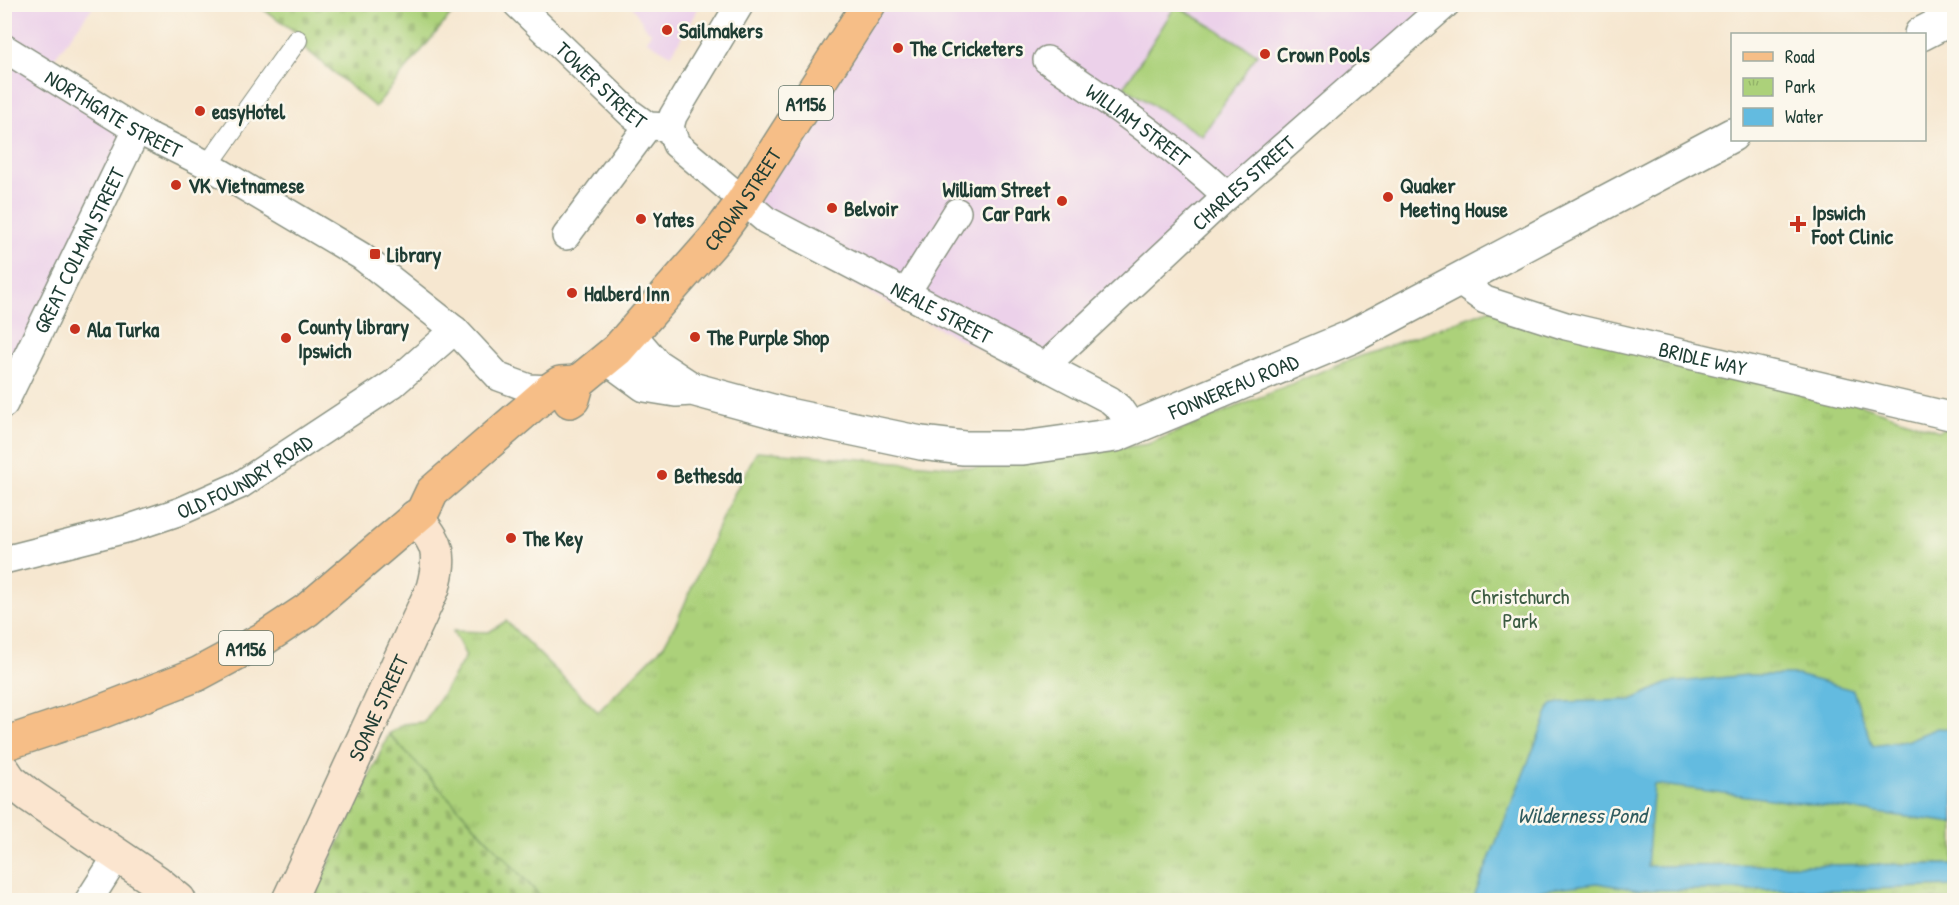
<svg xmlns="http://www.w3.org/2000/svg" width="1959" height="905" font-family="'Patrick Hand',sans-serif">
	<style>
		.built { fill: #ecd1ea }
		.grass { fill: #acd17a; stroke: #668757; stroke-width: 1.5 }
		.cemetery { fill: url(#cemetery-stones); stroke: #668757; stroke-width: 1.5 }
		.park { fill: url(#park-tufts); stroke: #668757; stroke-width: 1.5 }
		.water { fill: #63bbe0; stroke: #417c8a; stroke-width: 1.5 }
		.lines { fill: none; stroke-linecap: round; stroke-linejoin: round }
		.pedestrian-casing { stroke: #8a9282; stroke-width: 22 }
		.minor-casing { stroke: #8a9282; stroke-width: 30 }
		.tertiary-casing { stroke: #8a9282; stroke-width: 36 }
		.secondary-casing { stroke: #8a9282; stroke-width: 36 }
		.primary-casing { stroke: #8a9282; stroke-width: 36 }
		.pedestrian { stroke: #fff; stroke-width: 20 }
		.minor { stroke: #fff; stroke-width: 27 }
		.tertiary { stroke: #fff; stroke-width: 33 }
		.secondary { stroke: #fbe5cf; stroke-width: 33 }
		.primary { stroke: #f6be87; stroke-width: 33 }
		.poi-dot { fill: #c8321e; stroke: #fbf7ec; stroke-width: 2 }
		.labels { text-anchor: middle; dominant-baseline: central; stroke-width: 5; stroke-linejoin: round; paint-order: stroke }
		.shield { fill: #fbf7ec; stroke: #61756b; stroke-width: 1.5 }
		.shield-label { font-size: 20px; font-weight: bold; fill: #1f3d34 }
		.poi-label { font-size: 21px; font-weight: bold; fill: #1f3d34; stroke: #fbf7ec; text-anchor: start }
		.street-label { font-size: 21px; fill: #1f3d34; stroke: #fbf7ec }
		.park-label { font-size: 21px; fill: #3b5b42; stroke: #fbf7ec }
		.water-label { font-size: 22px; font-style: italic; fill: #305c5f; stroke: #fbf7ec }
	</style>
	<defs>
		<pattern id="cemetery-stones" width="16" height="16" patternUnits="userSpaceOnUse" patternTransform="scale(1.5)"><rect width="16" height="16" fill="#acd17a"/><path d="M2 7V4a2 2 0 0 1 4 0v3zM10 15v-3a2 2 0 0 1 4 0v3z" fill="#94b46a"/></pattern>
		<pattern id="park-tufts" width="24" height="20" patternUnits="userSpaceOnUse" patternTransform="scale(1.5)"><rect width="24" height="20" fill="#acd17a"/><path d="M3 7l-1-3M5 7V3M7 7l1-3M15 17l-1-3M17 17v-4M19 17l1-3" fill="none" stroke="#94b46a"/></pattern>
	</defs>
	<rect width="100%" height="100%" fill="#fbf7ec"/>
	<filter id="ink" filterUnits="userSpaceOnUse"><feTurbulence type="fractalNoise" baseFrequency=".0167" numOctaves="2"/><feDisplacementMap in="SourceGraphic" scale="12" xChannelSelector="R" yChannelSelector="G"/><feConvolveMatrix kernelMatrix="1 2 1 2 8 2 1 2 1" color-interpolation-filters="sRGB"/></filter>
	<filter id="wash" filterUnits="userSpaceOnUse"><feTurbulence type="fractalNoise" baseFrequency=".008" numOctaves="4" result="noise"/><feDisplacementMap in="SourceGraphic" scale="24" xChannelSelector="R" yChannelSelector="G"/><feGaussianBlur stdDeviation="1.35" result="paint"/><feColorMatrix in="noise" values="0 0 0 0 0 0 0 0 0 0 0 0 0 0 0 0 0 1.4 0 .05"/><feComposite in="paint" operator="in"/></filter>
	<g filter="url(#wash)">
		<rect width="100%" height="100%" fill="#f6e7d0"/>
		<path class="built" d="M5,5H94L44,72L137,130L5,404Z
			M631,5H700L671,55L647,41L651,32L646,28Z
			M878,5H1446L1045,366L1039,380L798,256L749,217Z"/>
		<path class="grass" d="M1176,5L1257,54L1202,136L1124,87Z"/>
		<path class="cemetery" d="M257,5H459L375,107L300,44L304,38Z
			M389,734L544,900H312Z"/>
		<path class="park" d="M1505,304L1722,358L1939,431L1954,422V900H544L389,734L404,724L425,722L466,656L453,631L489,632L506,621L598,712L664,645L678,619L725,511L757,451L973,468L1148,444L1339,364Z"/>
		<path class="water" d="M1748,675H1797L1853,690L1873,746L1906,741L1937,728L1954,729V825V823L1654,784L1647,866L1954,864V886L1848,890H1638L1597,883L1519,893L1474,897L1551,705L1564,702L1631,700L1668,683Z"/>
	</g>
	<g filter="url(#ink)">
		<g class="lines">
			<defs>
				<path id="pedestrian" d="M208,165L297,40"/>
				<g id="minor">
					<path id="s1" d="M517,4L630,113L648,126L670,127"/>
					<path id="s2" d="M740,4L673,116L670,127L676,144L766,220L1110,400L1119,408L1133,428"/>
					<path id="s3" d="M4,48L137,130L208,165L361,256L455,330L499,377L529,388L551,389"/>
					<path id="s4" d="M1047,60C1110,102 1172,145 1227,196"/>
					<path d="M566,236L648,126"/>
					<path id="s5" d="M1457,280L1485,300L1566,326L1954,417"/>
					<path d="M906,293L957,212"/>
					<path id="s6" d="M1045,366L1227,196L1446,4"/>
					<path id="s7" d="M4,404L137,130"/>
					<path id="s8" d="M4,560L130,528L181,511L240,485L393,384L455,330"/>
					<path d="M89,900L117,856"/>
				</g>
				<g id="tertiary">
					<path d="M1921,34L1954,17"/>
					<path d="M630,336L655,365L690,388"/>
					<path id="s9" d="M608,358L645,385L676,390L692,389L783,414L921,443L964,448H1023L1116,435L1351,337L1732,135"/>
				</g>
				<g id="secondary">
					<path d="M4,771L10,780L29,795L157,882L179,900"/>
					<path id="s10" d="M289,900L433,588C442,554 439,543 415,517"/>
				</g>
				<g id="primary">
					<path id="s11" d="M570,401L573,399L578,382L617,350L715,239L743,201L869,4"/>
					<path d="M4,744L100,712L198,674L265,638L307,610L423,511L432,492L551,389L560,383L578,382"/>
				</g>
			</defs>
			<use href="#pedestrian" class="pedestrian-casing"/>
			<use href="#minor" class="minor-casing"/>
			<use href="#tertiary" class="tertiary-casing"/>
			<use href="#secondary" class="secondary-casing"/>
			<use href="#primary" class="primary-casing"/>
			<use href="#pedestrian" class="pedestrian"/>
			<use href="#minor" class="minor"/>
			<use href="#tertiary" class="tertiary"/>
			<use href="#secondary" class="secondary"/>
			<use href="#primary" class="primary"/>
		</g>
	</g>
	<g class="poi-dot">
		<circle cx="667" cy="30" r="6"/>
		<circle cx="898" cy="48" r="6"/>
		<circle cx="1265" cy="54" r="6"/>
		<circle cx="200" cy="111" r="6"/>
		<circle cx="176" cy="185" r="6"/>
		<circle cx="1388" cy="197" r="6"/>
		<circle cx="1062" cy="201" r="6"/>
		<circle cx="832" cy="208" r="6"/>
		<circle cx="641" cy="219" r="6"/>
		<path d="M1795 215h6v6h6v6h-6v6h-6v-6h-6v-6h6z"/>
		<rect x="369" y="248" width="12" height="12" rx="3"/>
		<circle cx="572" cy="293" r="6"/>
		<circle cx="75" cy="329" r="6"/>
		<circle cx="695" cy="337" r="6"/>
		<circle cx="286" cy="338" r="6"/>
		<circle cx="662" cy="475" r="6"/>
		<circle cx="511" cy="538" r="6"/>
	</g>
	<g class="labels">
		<g class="shield">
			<rect x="779" y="86" width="54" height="34" rx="4.5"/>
			<rect x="219" y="631" width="54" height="34" rx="4.5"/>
		</g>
		<g class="shield-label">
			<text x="806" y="103">A1156</text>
			<text x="246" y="648">A1156</text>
		</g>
		<g class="poi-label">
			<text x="679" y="30">Sailmakers</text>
			<text x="910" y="48">The Cricketers</text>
			<text x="1277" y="54">Crown Pools</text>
			<text x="212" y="111">easyHotel</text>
			<text x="188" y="185">VK Vietnamese</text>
			<text x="1400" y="185">Quaker<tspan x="1400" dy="24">Meeting House</tspan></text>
			<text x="1050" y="189" text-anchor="end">William Street<tspan x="1050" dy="24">Car Park</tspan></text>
			<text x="844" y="208">Belvoir</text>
			<text x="1812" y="212">Ipswich<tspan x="1812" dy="24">Foot Clinic</tspan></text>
			<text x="653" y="219">Yates</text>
			<text x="387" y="254">Library</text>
			<text x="584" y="293">Halberd Inn</text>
			<text x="298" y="326">County library<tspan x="298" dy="24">Ipswich</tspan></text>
			<text x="87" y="329">Ala Turka</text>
			<text x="707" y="337">The Purple Shop</text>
			<text x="674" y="475">Bethesda</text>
			<text x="523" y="538">The Key</text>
		</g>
		<g class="street-label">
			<text stroke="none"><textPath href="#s1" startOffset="117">TOWER STREET</textPath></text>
			<text stroke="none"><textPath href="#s3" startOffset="128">NORTHGATE STREET</textPath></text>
			<text stroke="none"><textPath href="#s4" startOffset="112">WILLIAM STREET</textPath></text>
			<text stroke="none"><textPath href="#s6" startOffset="270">CHARLES STREET</textPath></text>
			<text stroke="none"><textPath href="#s11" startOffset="268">CROWN STREET</textPath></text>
			<text stroke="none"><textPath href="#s7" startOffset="171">GREAT COLMAN STREET</textPath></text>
			<text stroke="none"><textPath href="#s2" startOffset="476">NEALE STREET</textPath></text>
			<text stroke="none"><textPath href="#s5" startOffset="260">BRIDLE WAY</textPath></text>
			<text stroke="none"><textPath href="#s9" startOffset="652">FONNEREAU ROAD</textPath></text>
			<text stroke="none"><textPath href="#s8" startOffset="256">OLD FOUNDRY ROAD</textPath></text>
			<text stroke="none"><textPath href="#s10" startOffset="212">SOANE STREET</textPath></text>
		</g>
		<g class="park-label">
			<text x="1520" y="596">Christchurch<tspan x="1520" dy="24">Park</tspan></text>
		</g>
		<g class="water-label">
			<text x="1582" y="815">Wilderness Pond</text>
		</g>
	</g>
	<rect width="1959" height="905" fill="none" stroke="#fbf7ec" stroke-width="24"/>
	<rect x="1731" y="33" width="195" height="108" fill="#fbf7ec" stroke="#a3ada2" stroke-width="1.5"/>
	<rect x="1743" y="52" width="30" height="9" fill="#f6be87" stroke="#a3ada2" stroke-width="1.5"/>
	<text x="1785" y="63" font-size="18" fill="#1f3d34">Road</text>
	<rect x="1743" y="78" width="30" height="18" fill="url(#park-tufts)" stroke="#a3ada2" stroke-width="1.5"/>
	<text x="1785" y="93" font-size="18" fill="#1f3d34">Park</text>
	<rect x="1743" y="108" width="30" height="18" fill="#63bbe0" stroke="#a3ada2" stroke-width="1.5"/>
	<text x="1785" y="123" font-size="18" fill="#1f3d34">Water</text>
</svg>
